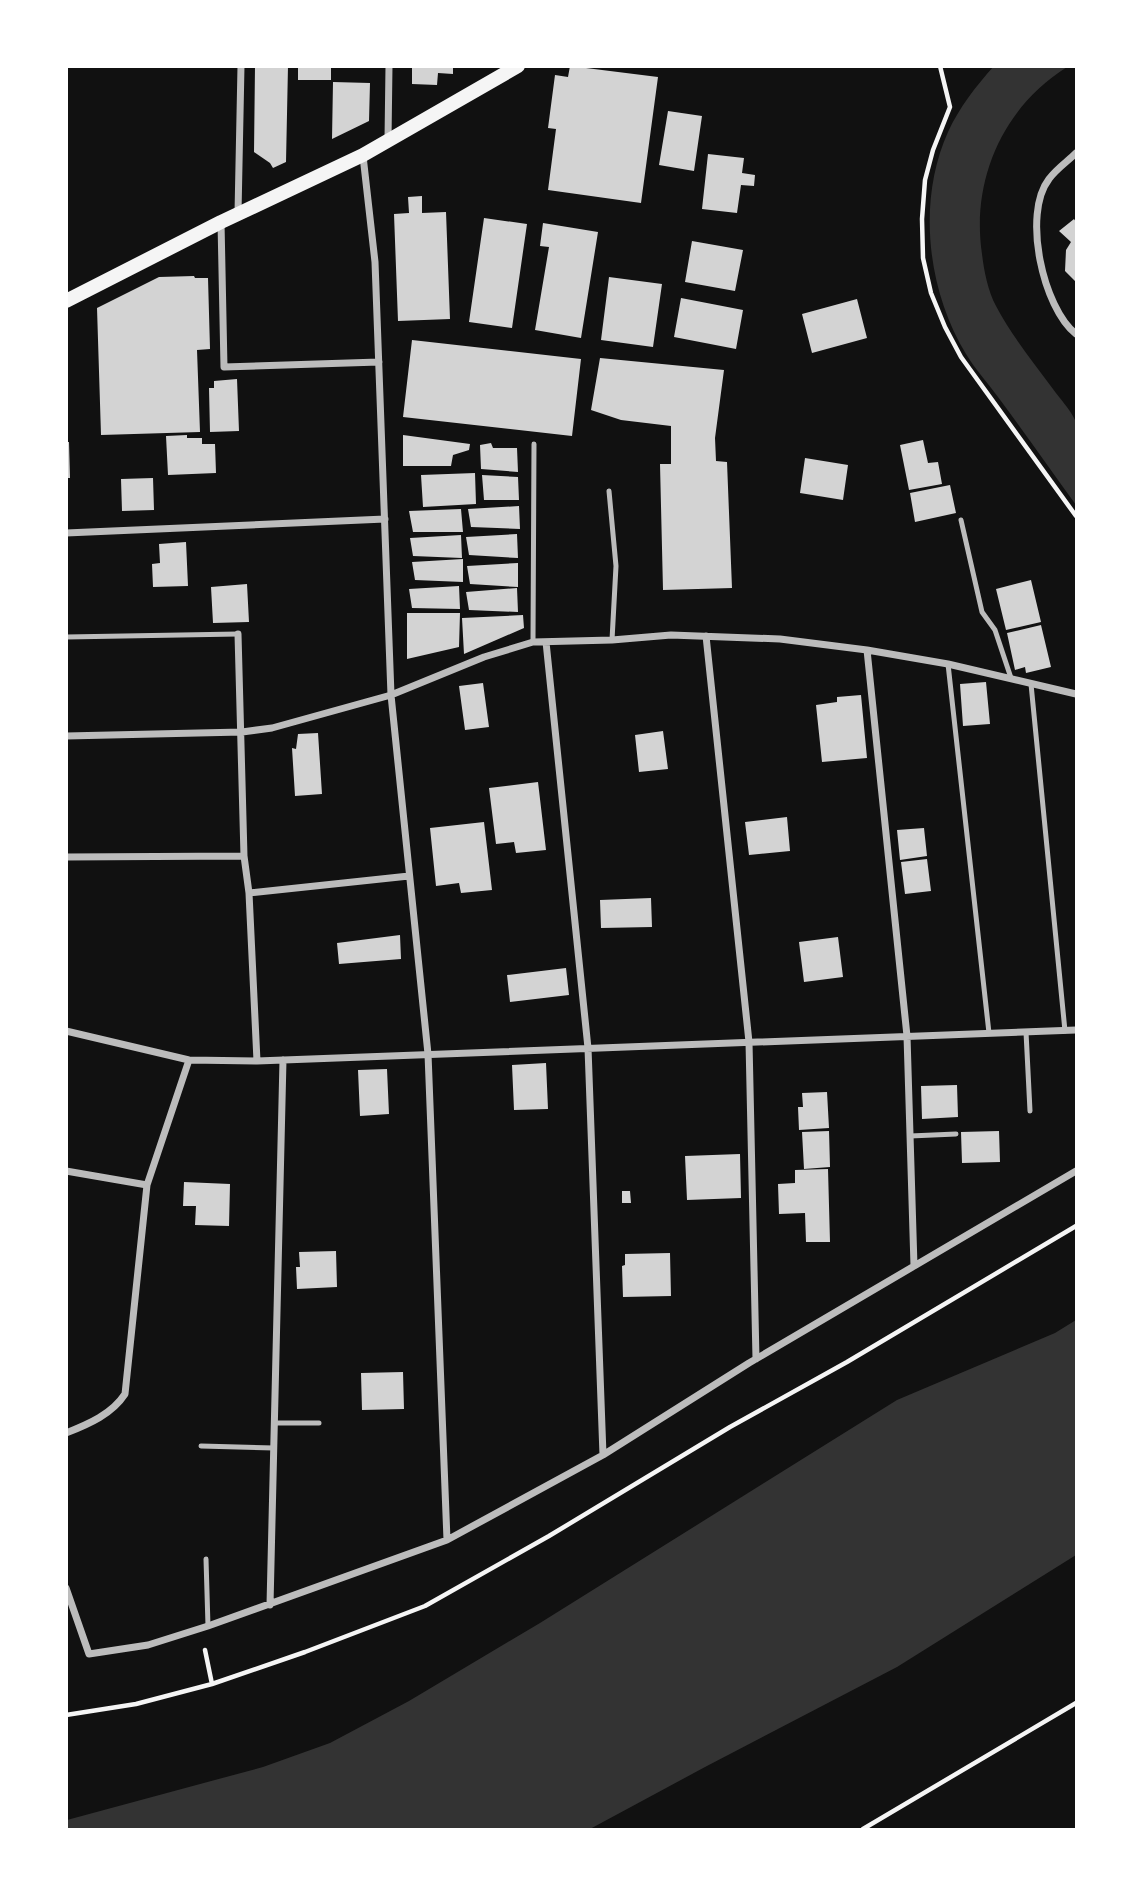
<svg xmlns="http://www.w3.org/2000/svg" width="1143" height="1896" font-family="'Roboto Condensed',sans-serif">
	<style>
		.water { fill: #333 }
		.building { fill: #d3d3d3 }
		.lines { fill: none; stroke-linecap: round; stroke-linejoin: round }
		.path { stroke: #f5f5f5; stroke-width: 4.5 }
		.service { stroke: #bcbcbc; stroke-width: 5 }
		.minor { stroke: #bcbcbc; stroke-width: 7 }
		.secondary { stroke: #f5f5f5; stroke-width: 14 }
	</style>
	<rect width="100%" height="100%" fill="#111"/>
	<path class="water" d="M994,66L1067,67C1003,107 971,180 982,254C984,271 988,291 996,306C1012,336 1033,362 1053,389C1060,399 1070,409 1075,420C1079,428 1077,490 1076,505C1050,469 1024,432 998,397C987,382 975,369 966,354C927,290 917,201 948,132C959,108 976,86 994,66Z
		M1076,1320V1555L897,1667L705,1767L590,1829H67V1820L263,1767L330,1743L409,1701L540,1623L897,1400L1055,1333Z"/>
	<path class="building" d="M255,66H288L286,162L273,168L270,163L254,152Z
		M298,66H331V80H298Z
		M412,66H453V74L438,73L437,85L412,84Z
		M570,66L658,77L641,203L548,190L556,129L548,128L555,75L568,77Z
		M333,82L370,83L369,121L332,139Z
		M668,111L702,116L694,171L659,165Z
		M708,154L744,158L742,173L755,175L754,186L741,185L737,213L702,209Z
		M422,196V213L446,212L450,319L398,321L394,214L409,213L408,197Z
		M484,218L527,224L512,328L469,322Z
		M1074,219L1076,222V282L1065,271L1066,250L1071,242L1059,231Z
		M543,223L598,232L581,338L535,330L549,247L540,246Z
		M692,241L743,250L735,291L685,282Z
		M194,276L195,278H208L210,349L197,350L200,432L101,435L97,308L159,277Z
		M609,277L662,284L653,347L601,340Z
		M681,298L743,310L736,349L674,337Z
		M857,299L867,338L812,353L802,314Z
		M412,340L581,359L572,436L403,417Z
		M600,358L724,370L715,438L716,461L727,462L732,588L663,590L660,464H671V426L621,420L591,410Z
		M237,379L239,431L210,432L209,388H214V381Z
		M187,435V438H202V444H215L216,473L168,475L166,436Z
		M403,435L470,444L469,450L453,455L451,466H403Z
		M923,440L928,463L938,462L942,484L909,490L900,445Z
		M66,442H69L70,478H66Z
		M491,443L493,448H517L518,472L481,469L480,445Z
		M805,458L848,465L843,500L800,493Z
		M475,473L476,504L423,507L421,475Z
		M482,475L518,477L519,500H484Z
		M153,478L154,510L122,511L121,479Z
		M950,485L956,513L915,522L910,493Z
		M519,506L520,529L471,527L468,509Z
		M461,509L463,532H413L409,511Z
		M517,534L518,558L469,555L466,537Z
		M461,535L462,558L413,556L410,538Z
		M186,542L188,586L153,587L152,564L160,563L159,544Z
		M463,559V582L415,580L412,562Z
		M518,563V587L470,584L467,566Z
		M1031,580L1041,622L1006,630L996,589Z
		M247,584L249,622L213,623L211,587Z
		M459,586L460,609L412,608L409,589Z
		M517,588L518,612L469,610L466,592Z
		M407,613H460L459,647L407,659Z
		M523,615L524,628L464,654L462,618Z
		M1041,625L1051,667L1026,673L1025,667L1015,670L1007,633Z
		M986,682L990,724L963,726L960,684Z
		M483,683L489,727L465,730L459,686Z
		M861,695L867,758L822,762L816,705L837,702V697Z
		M663,731L668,769L639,772L635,735Z
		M318,733L322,794L295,796L292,748L296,749L298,734Z
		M538,782L546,850L516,853L514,842L496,844L489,788Z
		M787,817L790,851L749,855L745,822Z
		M484,822L492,890L461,893L459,883L436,886L430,828Z
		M924,828L927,856L900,860L897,830Z
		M927,859L931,891L905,894L901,862Z
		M651,898L652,927L601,928L600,900Z
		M400,935L401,959L339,964L337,943Z
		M838,937L843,977L804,982L799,942Z
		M566,968L569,995L510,1002L507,975Z
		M546,1063L548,1109L514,1110L512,1065Z
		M387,1069L389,1114L360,1116L358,1070Z
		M957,1085L958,1117L922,1119L921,1086Z
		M827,1092L829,1128L799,1130L798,1107H803L802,1093Z
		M829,1131L830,1167L804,1169L802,1132Z
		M999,1131L1000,1162L962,1163L961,1132Z
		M740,1154L741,1198L687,1200L685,1156Z
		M828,1169L830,1242H806L805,1213L779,1214L778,1184L795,1183V1170Z
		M184,1182L230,1184L229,1226L195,1225L196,1206H183Z
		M622,1191H630L631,1203H622Z
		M336,1251L337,1287L297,1289L296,1267H300L299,1252Z
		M670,1253L671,1296L623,1297L622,1266L625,1265V1254Z
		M403,1372L404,1409L362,1410L361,1373Z"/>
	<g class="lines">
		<path class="path" d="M940,66L950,107L933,150L925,180L922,219L923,258L931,293L945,327L961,357L1076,516
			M205,1650L212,1684
			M66,1715L136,1704L212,1684L305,1652L425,1606L549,1536L730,1427L847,1362L1076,1226
			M863,1829L1076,1703"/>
		<path class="service" d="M609,491L616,566L612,640
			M961,520L982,612L995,630L1011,678
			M66,637L238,634
			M533,642L534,444
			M948,664L989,1033
			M1031,684L1065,1031
			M1026,1032L1030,1111
			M910,1136L956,1134
			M274,1423H319
			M201,1446L274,1448
			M206,1559L208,1626"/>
		<path class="minor" d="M388,139L389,66
			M1076,153C1068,161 1056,169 1049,179C1022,214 1043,308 1076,334
			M363,156L375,262L391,695L428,1054L447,1540
			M238,213L241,66
			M221,222L224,367L379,362
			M66,533L385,519
			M238,634L244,856L249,893L257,1061
			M706,636L749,1042L756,1359
			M546,642L588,1048L603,1455
			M867,650L907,1036L914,1266
			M66,736L242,732L272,728L391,695L484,657L533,642L612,640L671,635L780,639L867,650L948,664L1076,694
			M66,857L244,856
			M249,893L409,876
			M66,1031L189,1060L257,1061L1076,1030
			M66,1171L147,1185
			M66,1433C89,1424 112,1414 125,1394L147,1185L189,1060
			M66,1588L89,1654L148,1645L208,1626L447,1540L603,1455L749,1363L1076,1171
			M270,1605L283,1060"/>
		<path class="secondary" d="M66,301L221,222L363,155L518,66"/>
	</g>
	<rect width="1143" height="1896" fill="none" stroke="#ffffff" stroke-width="136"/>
</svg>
